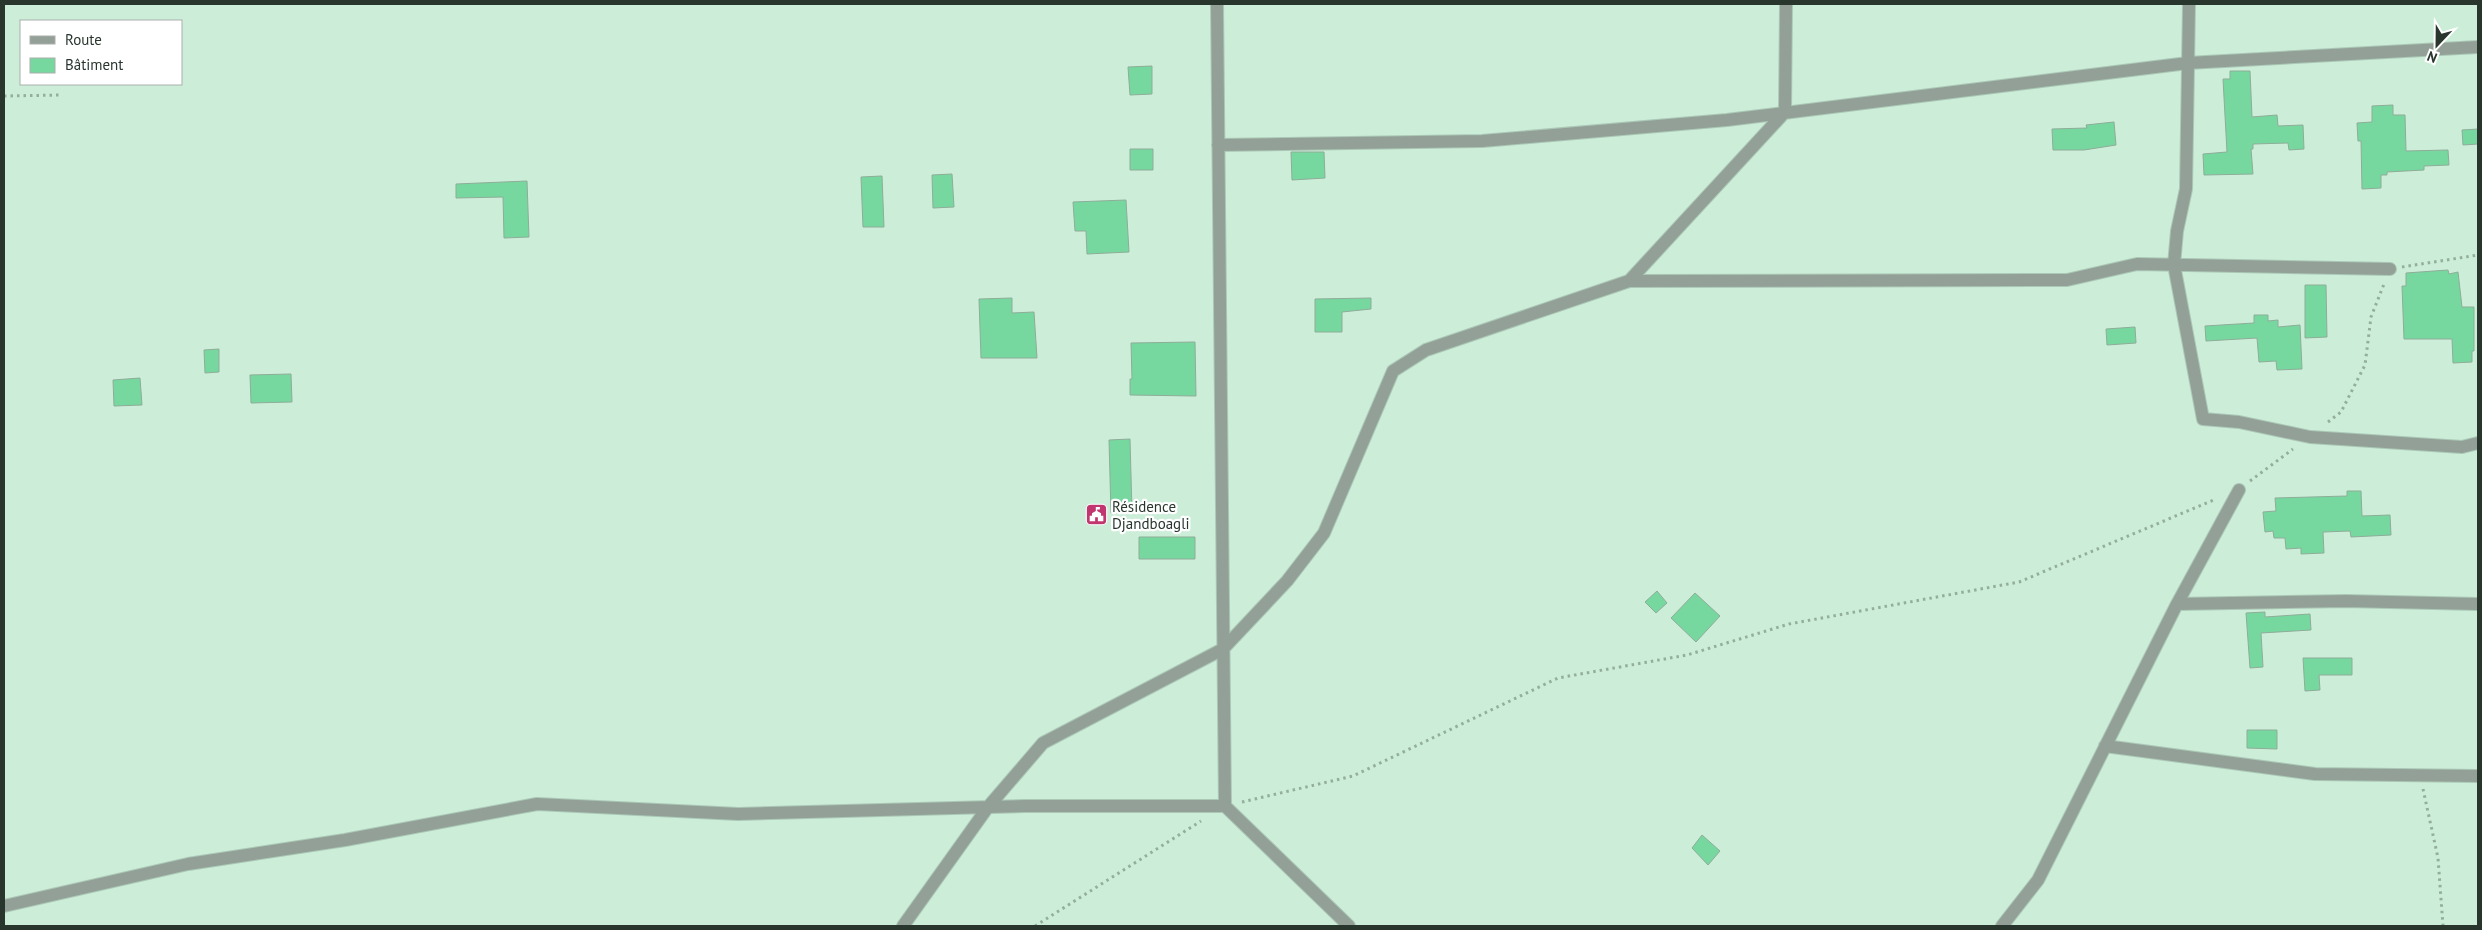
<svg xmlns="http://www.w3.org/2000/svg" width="2482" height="930" font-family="'PT Sans',sans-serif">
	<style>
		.building { fill: #76d89f; stroke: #8ead99 }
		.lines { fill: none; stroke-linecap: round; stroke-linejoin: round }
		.minor-casing { stroke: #abc8b6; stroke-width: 14 }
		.path { stroke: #94ae9d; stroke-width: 3; stroke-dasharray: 2.5 4; stroke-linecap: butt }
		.minor { stroke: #93a097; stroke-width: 12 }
		.labels { text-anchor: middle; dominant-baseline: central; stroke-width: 4.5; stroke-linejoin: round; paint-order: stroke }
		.poi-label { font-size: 15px; fill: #29362e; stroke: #fff; text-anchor: start }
	</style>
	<rect width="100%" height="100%" fill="#ccedd8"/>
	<path class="building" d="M1152,66V94L1130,95L1128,67Z
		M2230,71H2250L2252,117L2277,115L2278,126L2303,125L2304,149L2289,150L2288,143L2253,144V149H2251L2253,174L2204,175L2203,154L2227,152L2223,79H2230Z
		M2393,105V115H2405L2406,151L2448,150L2449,165L2424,166V170L2387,172V175H2381V188L2362,189L2361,141H2358L2357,123L2372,122V106Z
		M2114,122L2116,145L2084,150H2053L2052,129L2087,128L2086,125Z
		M2478,129V144L2463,145L2462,130Z
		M1130,149H1153V170H1130Z
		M1291,152H1324L1325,178L1292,180Z
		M952,174L954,207L933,208L932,175Z
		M882,176L884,227H863L861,177Z
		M527,181L529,237L504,238L503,197L456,198V184Z
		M1126,200L1129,252L1087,254L1086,231H1075L1073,202Z
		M2448,270L2449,274L2458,272L2462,307H2474V351H2472V362L2453,363L2452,339H2404L2402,286H2406V273Z
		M2305,285H2326L2327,337L2305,338Z
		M1012,298V313L1034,312L1037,358H981L979,299Z
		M1371,298V309L1342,312V332H1315V299Z
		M2254,315H2268V321L2278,320V327L2300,325L2302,369L2277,370L2276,361L2259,362L2257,338L2206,341L2205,326L2254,323Z
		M2135,327L2136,343L2107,345L2106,329Z
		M1195,342L1196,396L1130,395V379H1132L1131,343Z
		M219,349V372L205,373L204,350Z
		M291,374L292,402L251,403L250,375Z
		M140,378L142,405L114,406L113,380Z
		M1130,439L1132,512L1111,513L1109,440Z
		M2347,491H2361L2362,516L2390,515L2391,535L2351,537L2350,531L2323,532L2324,553L2301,554V548L2286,549L2285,538H2274L2273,531L2265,532L2263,512L2276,511L2275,498L2347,496Z
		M1139,537H1195V559H1139Z
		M1657,591L1667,603L1656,613L1645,602Z
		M1695,593L1720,616L1696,642L1671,618Z
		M2265,612V617L2310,614L2311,630L2261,633L2263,667L2250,668L2246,613Z
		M2303,658H2352V675H2319L2320,690L2305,691Z
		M2247,730H2277V749L2247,748Z
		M1702,835L1720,851L1708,865L1692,848Z"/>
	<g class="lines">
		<defs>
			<path id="minor" d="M1217,4L1225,806
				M2189,4L2186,189L2177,231L2174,265L2203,419L2239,422L2310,437L2462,447L2478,443
				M1218,145L1482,141L1727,120L2188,63L2478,47
				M1629,281L2067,280L2137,264L2390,269
				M2177,604L2346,601L2478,604
				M2105,746L2315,774L2478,776
				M4,906L188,864L345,840L537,804L738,814L1025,806H1225L1349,926
				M903,926L988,807L1043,743L1223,649L1287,581L1324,533L1393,371L1426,350L1629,281L1785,112L1786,4
				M2002,926L2038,880L2177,604L2239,490"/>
		</defs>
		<use href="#minor" class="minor-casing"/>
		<path class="path" d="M4,96L61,95
			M2402,267L2478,255
			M2328,422L2341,412L2365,365L2371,317L2384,284
			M2250,481L2293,449
			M2423,789L2438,858L2443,926
			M1242,802L1353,776L1558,678L1687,655L1789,624L2019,582L2216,499
			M1035,926L1201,821"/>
		<use href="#minor" class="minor"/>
	</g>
	<defs>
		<symbol id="civic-square" viewBox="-11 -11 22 22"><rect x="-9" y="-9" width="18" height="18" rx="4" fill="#c1366e" stroke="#fff"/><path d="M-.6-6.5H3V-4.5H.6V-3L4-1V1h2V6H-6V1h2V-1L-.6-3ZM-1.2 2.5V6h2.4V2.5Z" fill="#fff"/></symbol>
	</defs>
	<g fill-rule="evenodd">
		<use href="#civic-square" x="1084" y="502" width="25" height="25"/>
	</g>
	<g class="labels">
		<g class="poi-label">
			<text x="1112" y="506">Résidence<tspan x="1112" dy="17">Djandboagli</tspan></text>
		</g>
	</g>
	<rect width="2482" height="930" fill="none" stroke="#29362e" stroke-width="10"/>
	<rect x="20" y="20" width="162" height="65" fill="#ffffff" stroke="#a9afab"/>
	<rect x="30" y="36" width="25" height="8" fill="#93a097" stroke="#a9afab"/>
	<text x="65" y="45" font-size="15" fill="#29362e">Route</text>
	<rect x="30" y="58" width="25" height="15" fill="#76d89f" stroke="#a9afab"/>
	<text x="65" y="70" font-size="15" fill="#29362e">Bâtiment</text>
	<g transform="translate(2437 45) rotate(202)" stroke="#ffffff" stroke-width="4" paint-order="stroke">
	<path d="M0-4L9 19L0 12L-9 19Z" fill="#29362e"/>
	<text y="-8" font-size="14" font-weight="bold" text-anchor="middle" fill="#29362e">N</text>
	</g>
</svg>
